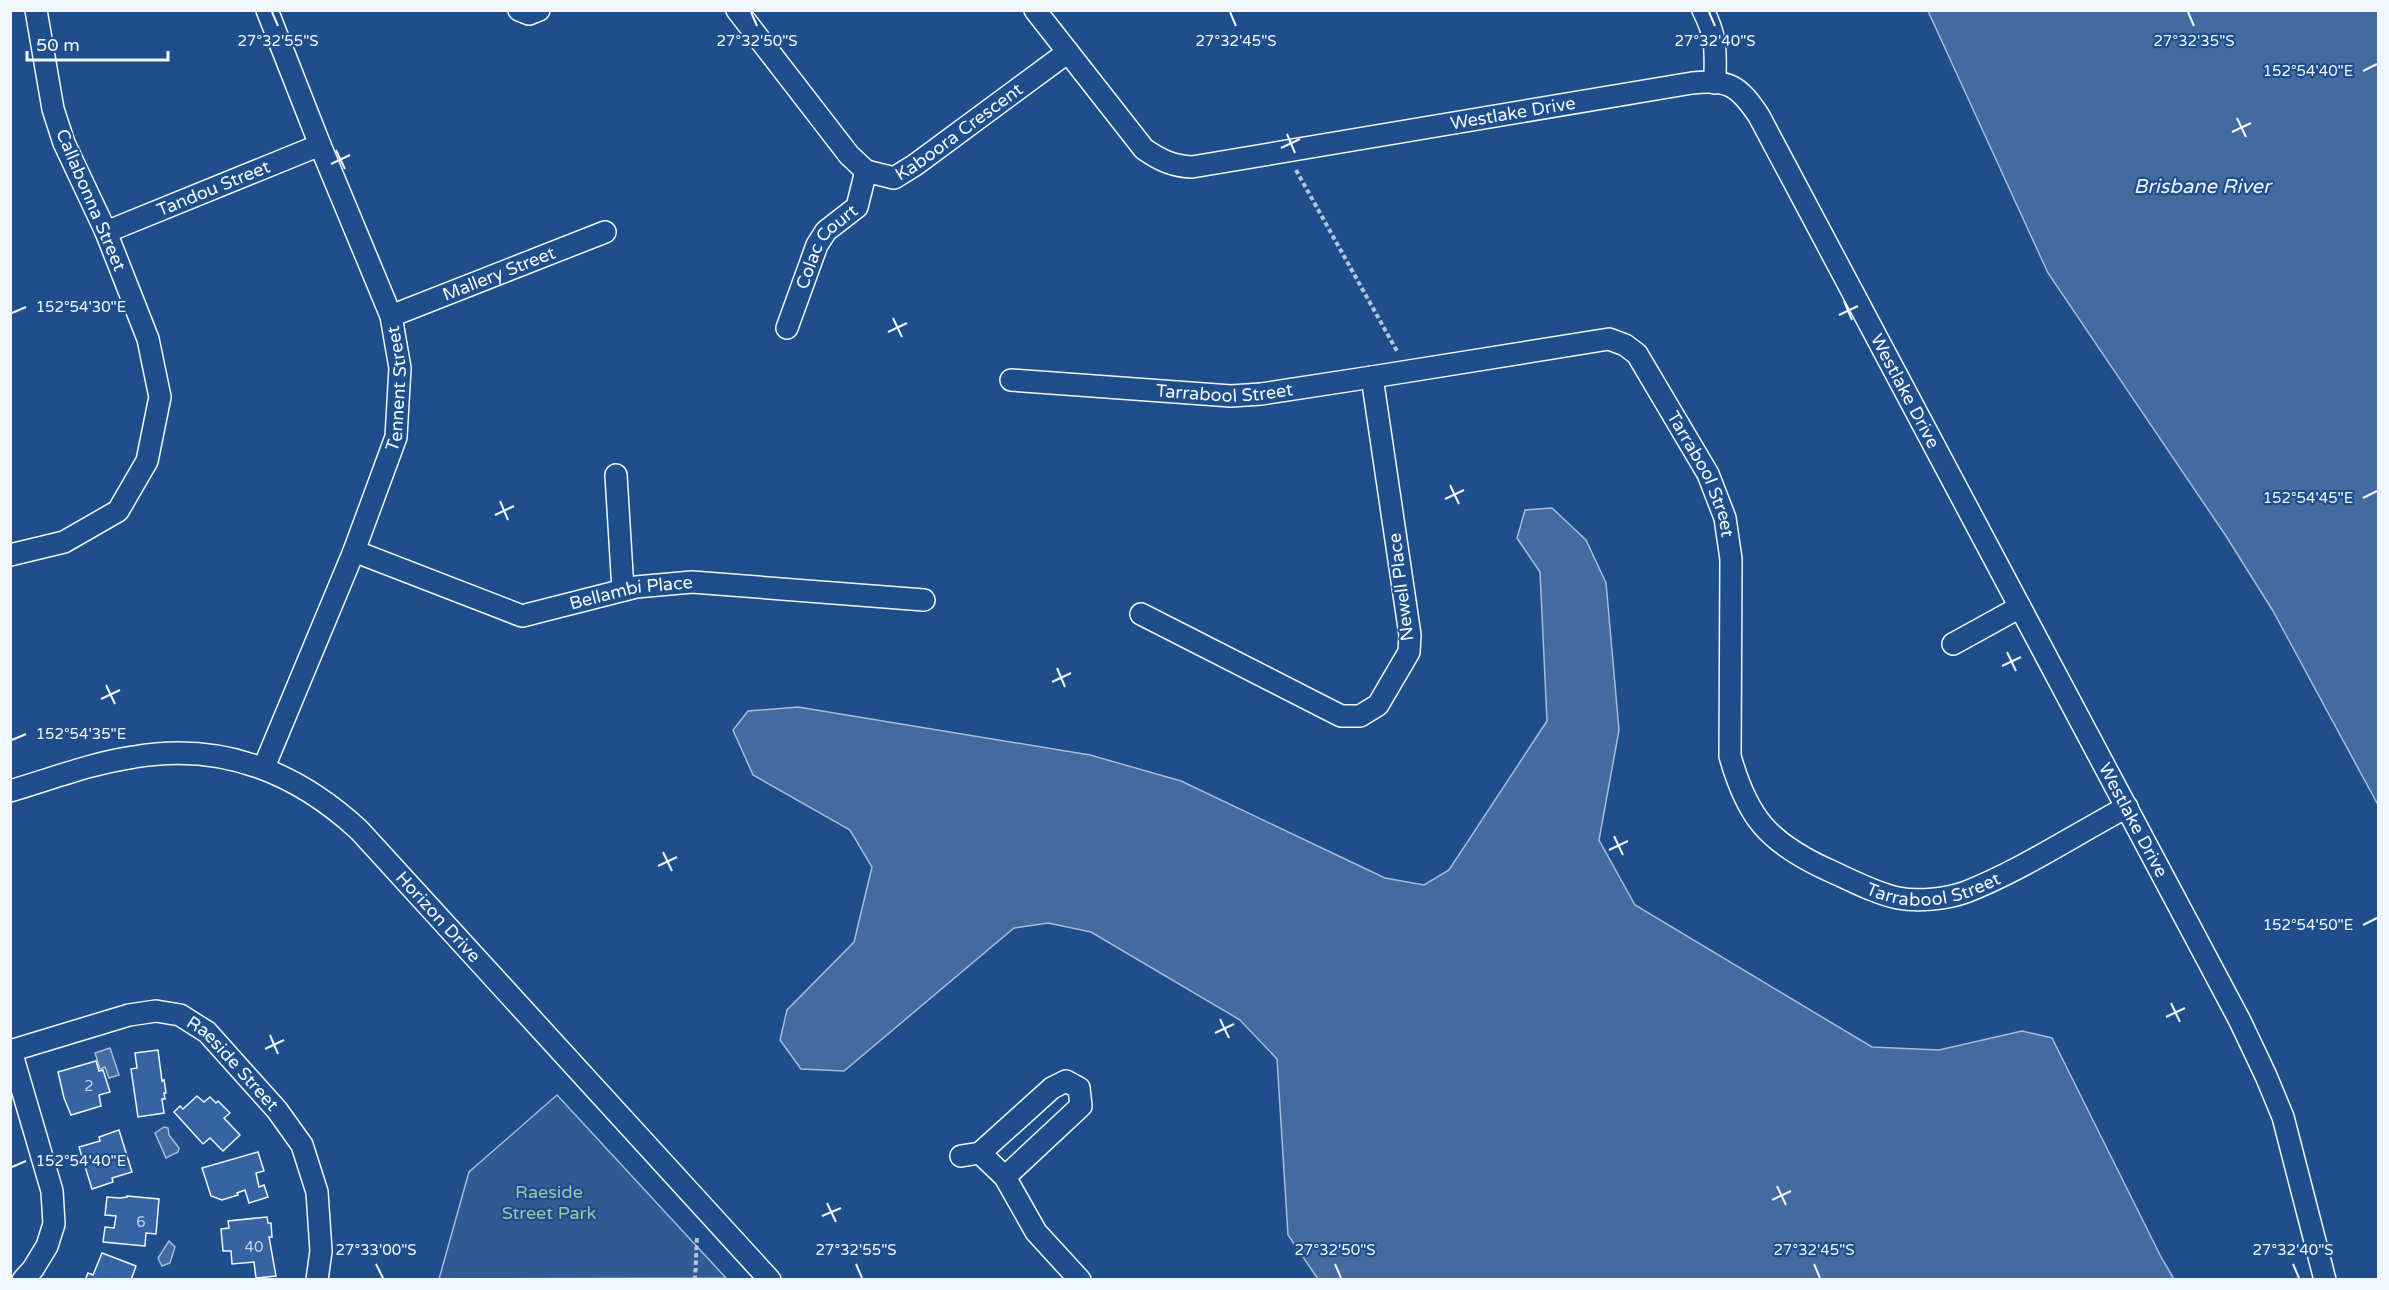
<svg xmlns="http://www.w3.org/2000/svg" width="2389" height="1290" font-family="'Varela Round',sans-serif">
	<style>
		.built { fill: #305b95; stroke: #a8bbd7; stroke-width: 1.5 }
		.water { fill: #446ba0; stroke: #a8bbd7; stroke-width: 1.5 }
		.building { fill: #3563a3; stroke: #f2f6ff; stroke-width: 1.5 }
		.lines { fill: none; stroke-linecap: round; stroke-linejoin: round }
		.minor-casing { stroke: #f2f6ff; stroke-width: 24 }
		.path { stroke: #b3c4dc; stroke-width: 4; stroke-dasharray: 4.5 3; stroke-linecap: butt }
		.minor { stroke: #1f4e8c; stroke-width: 21 }
		.ticks { fill: none; stroke: #f2f6ff; stroke-width: 2 }
		.labels { text-anchor: middle; dominant-baseline: central; stroke-width: 4.5; stroke-linejoin: round; paint-order: stroke }
		.number-label { font-size: 15px; fill: #c3d1e8 }
		.street-label { font-size: 18px; fill: #f2f6ff; stroke: #1f4e8c }
		.park-label { font-size: 18px; fill: #97c8a6; stroke: #1f4e8c }
		.water-label { font-size: 20px; font-style: italic; fill: #f2f6ff; stroke: #1f4e8c }
		.ticks-label { font-size: 15px; text-anchor: middle; fill: #f2f6ff; stroke: #1f4e8c; stroke-width: 4.5; stroke-linejoin: round; paint-order: stroke }
	</style>
	<rect width="100%" height="100%" fill="#1f4e8c"/>
	<path class="built" d="M557,1095L726,1278L439,1279L469,1172Z"/>
	<path class="water" d="M1928,11H2378V805L2273,611L2226,536L2048,273Z
		M1552,508L1586,540L1606,583L1619,730L1599,840L1635,905L1872,1047L1939,1050L2022,1031L2052,1038L2161,1257L2174,1279H1318L1288,1235L1277,1059L1240,1020L1091,932L1048,923L1014,928L844,1071L801,1069L780,1040L787,1010L854,942L872,867L850,830L753,775L733,730L748,711L798,707L1090,755L1181,781L1385,878L1424,885L1449,870L1547,721L1540,572L1517,538L1525,510Z
		M110,1048L119,1075L109,1078L105,1067L100,1069L95,1053Z
		M164,1127L168,1128L169,1135L179,1148L178,1152L166,1158L155,1133Z
		M169,1241L175,1247L170,1263L162,1266L158,1258Z"/>
	<path class="building" d="M158,1050L162,1081L164,1080L166,1093H164L165,1099H162L164,1113L138,1117L131,1069L137,1068L135,1053Z
		M96,1061L99,1071L103,1070L110,1092L99,1095L101,1106L71,1115L64,1098L58,1072Z
		M197,1096L204,1102L210,1097L216,1103L218,1101L230,1113L224,1118L240,1135L223,1151L210,1138L203,1144L174,1112L180,1106L183,1109Z
		M119,1130L132,1172L112,1178L113,1182L92,1189L79,1147L100,1141L99,1137Z
		M258,1152L264,1171L256,1173L259,1187L264,1185L268,1197L249,1203L245,1190L237,1193L238,1195L222,1200L211,1196L202,1168Z
		M127,1196L159,1199L156,1234L146,1233L145,1246L103,1242L105,1227L114,1228L116,1216L105,1215L107,1197L120,1198L127,1197Z
		M267,1217L268,1223H271L272,1237H269L276,1276L256,1278L254,1262L232,1264L231,1251H223L221,1229L229,1228L228,1221Z
		M102,1253L136,1266L131,1280H85L88,1273L93,1275Z"/>
	<g class="lines">
		<defs>
			<g id="minor">
				<path d="M519,10L529,14L539,10"/>
				<path id="s1" d="M737,10L849,155L866,171L894,178L915,165L1068,52"/>
				<path id="s2" d="M1035,10L1144,149C1160,160 1172,166 1192,167L1692,83C1729,79 1739,86 1759,116L2240,1021L2266,1076L2283,1117L2325,1280"/>
				<path d="M1703,10C1718,40 1715,51 1715,83"/>
				<path id="s3" d="M106,232L320,145"/>
				<path id="s4" d="M391,316L605,232"/>
				<path id="s5" d="M787,328L817,245L826,231L857,207L866,171"/>
				<path id="s6" d="M1011,380L1231,396L1261,394L1372,377L1609,339L1625,345L1637,354L1708,474L1725,518L1731,559L1730,756C1747,817 1768,842 1826,869C1849,879 1874,893 1898,898C1918,902 1947,899 1966,892C2022,870 2074,835 2127,807"/>
				<path d="M616,475L623,590"/>
				<path id="s7" d="M354,551L522,616L636,587L692,582L924,600"/>
				<path d="M10,555L64,542L118,511L147,461L160,397L148,339L106,232L64,143L53,109L36,10"/>
				<path d="M1141,614L1341,716H1360L1378,705L1409,652L1410,635L1372,377"/>
				<path d="M1953,644L2020,607"/>
				<path id="s8" d="M264,767L354,551L396,437L400,368L391,316L320,145L267,10"/>
				<path id="s9" d="M10,791C51,779 92,763 134,757C221,742 295,771 359,830L770,1280"/>
				<path id="s10" d="M10,1051L129,1015L156,1011L180,1015L207,1032L277,1110L302,1145L317,1192L321,1251L317,1280"/>
				<path d="M11,1051L52,1191L54,1224L47,1246L33,1269L23,1280"/>
				<path d="M980,1153L1052,1088L1066,1081L1079,1088L1081,1106L1005,1177"/>
				<path d="M961,1156L980,1153L1005,1177L1036,1232L1080,1280"/>
			</g>
		</defs>
		<use href="#minor" class="minor-casing"/>
		<path class="path" d="M1296,170L1398,353
			M695,1280L697,1237"/>
		<use href="#minor" class="minor"/>
	</g>
	<path class="ticks" d="M272,12L278,26M751,12L757,26M1230,12L1236,26M1709,12L1715,26M2188,12L2194,26M2363,71L2377,64M2237,118L2246,137M2232,132L2251,123M1287,134L1295,153M1281,148L1300,139M336,150L345,169M331,164L350,155M1844,301L1852,320M12,313L26,307M1839,315L1858,306M893,318L902,337M888,332L907,323M1450,485L1459,504M2363,498L2377,491M1445,499L1464,490M500,501L508,520M495,515L514,506M2007,652L2016,671M2002,666L2021,657M1057,668L1065,687M1052,682L1071,673M106,685L115,704M101,699L120,690M12,740L26,734M1614,836L1623,855M1609,850L1628,841M663,852L672,871M658,866L677,857M2363,925L2377,918M2171,1003L2180,1022M2166,1017L2185,1008M1220,1019L1229,1038M1215,1033L1234,1024M270,1035L278,1054M265,1049L284,1040M12,1167L26,1161M1777,1186L1786,1205M1772,1200L1791,1191M827,1203L836,1222M822,1216L841,1208M376,1264L383,1278M856,1264L862,1278M1335,1264L1341,1278M1814,1264L1820,1278M2293,1264L2299,1278"/>
	<g class="labels">
		<g class="number-label">
			<text x="89" y="1086">2</text>
			<text x="141" y="1222">6</text>
			<text x="254" y="1247">40</text>
		</g>
		<g class="street-label">
			<text stroke="none"><textPath href="#s2" startOffset="554">Westlake Drive</textPath></text>
			<text stroke="none"><textPath href="#s1" startOffset="315">Kaboora Crescent</textPath></text>
			<text stroke="none"><textPath href="#s3" startOffset="116">Tandou Street</textPath></text>
			<text transform="translate(91 200) rotate(67)">Callabonna Street</text>
			<text stroke="none"><textPath href="#s5" startOffset="92">Colac Court</textPath></text>
			<text stroke="none"><textPath href="#s4" startOffset="116">Mallery Street</textPath></text>
			<text stroke="none"><textPath href="#s8" startOffset="404">Tennent Street</textPath></text>
			<text stroke="none"><textPath href="#s6" startOffset="214">Tarrabool Street</textPath></text>
			<text stroke="none"><textPath href="#s2" startOffset="1128">Westlake Drive</textPath></text>
			<text stroke="none"><textPath href="#s6" startOffset="772">Tarrabool Street</textPath></text>
			<text transform="translate(1401 587) rotate(-97)">Newell Place</text>
			<text stroke="none"><textPath href="#s7" startOffset="292">Bellambi Place</textPath></text>
			<text stroke="none"><textPath href="#s2" startOffset="1614">Westlake Drive</textPath></text>
			<text stroke="none"><textPath href="#s6" startOffset="1329">Tarrabool Street</textPath></text>
			<text stroke="none"><textPath href="#s9" startOffset="492">Horizon Drive</textPath></text>
			<text stroke="none"><textPath href="#s10" startOffset="248">Raeside Street</textPath></text>
		</g>
		<g class="park-label">
			<text x="549" y="1192">Raeside<tspan x="549" dy="21">Street Park</tspan></text>
		</g>
		<g class="water-label">
			<text x="2202" y="187">Brisbane River</text>
		</g>
	</g>
	<g class="ticks-label">
		<text x="278" y="46">27°32'55"S</text>
		<text x="757" y="46">27°32'50"S</text>
		<text x="1236" y="46">27°32'45"S</text>
		<text x="1715" y="46">27°32'40"S</text>
		<text x="2194" y="46">27°32'35"S</text>
		<text x="2308" y="76">152°54'40"E</text>
		<text x="81" y="312">152°54'30"E</text>
		<text x="2308" y="503">152°54'45"E</text>
		<text x="81" y="739">152°54'35"E</text>
		<text x="2308" y="930">152°54'50"E</text>
		<text x="81" y="1166">152°54'40"E</text>
		<text x="376" y="1255">27°33'00"S</text>
		<text x="856" y="1255">27°32'55"S</text>
		<text x="1335" y="1255">27°32'50"S</text>
		<text x="1814" y="1255">27°32'45"S</text>
		<text x="2293" y="1255">27°32'40"S</text>
	</g>
	<rect width="2389" height="1290" fill="none" stroke="#f2f6ff" stroke-width="24"/>
	<path d="M27 51v9h141v-9" fill="none" stroke="#f2f6ff" stroke-width="3"/>
	<text x="36" y="51" font-size="18" fill="#f2f6ff" stroke="#1f4e8c" stroke-width="4.5" paint-order="stroke">50 m</text>
</svg>
